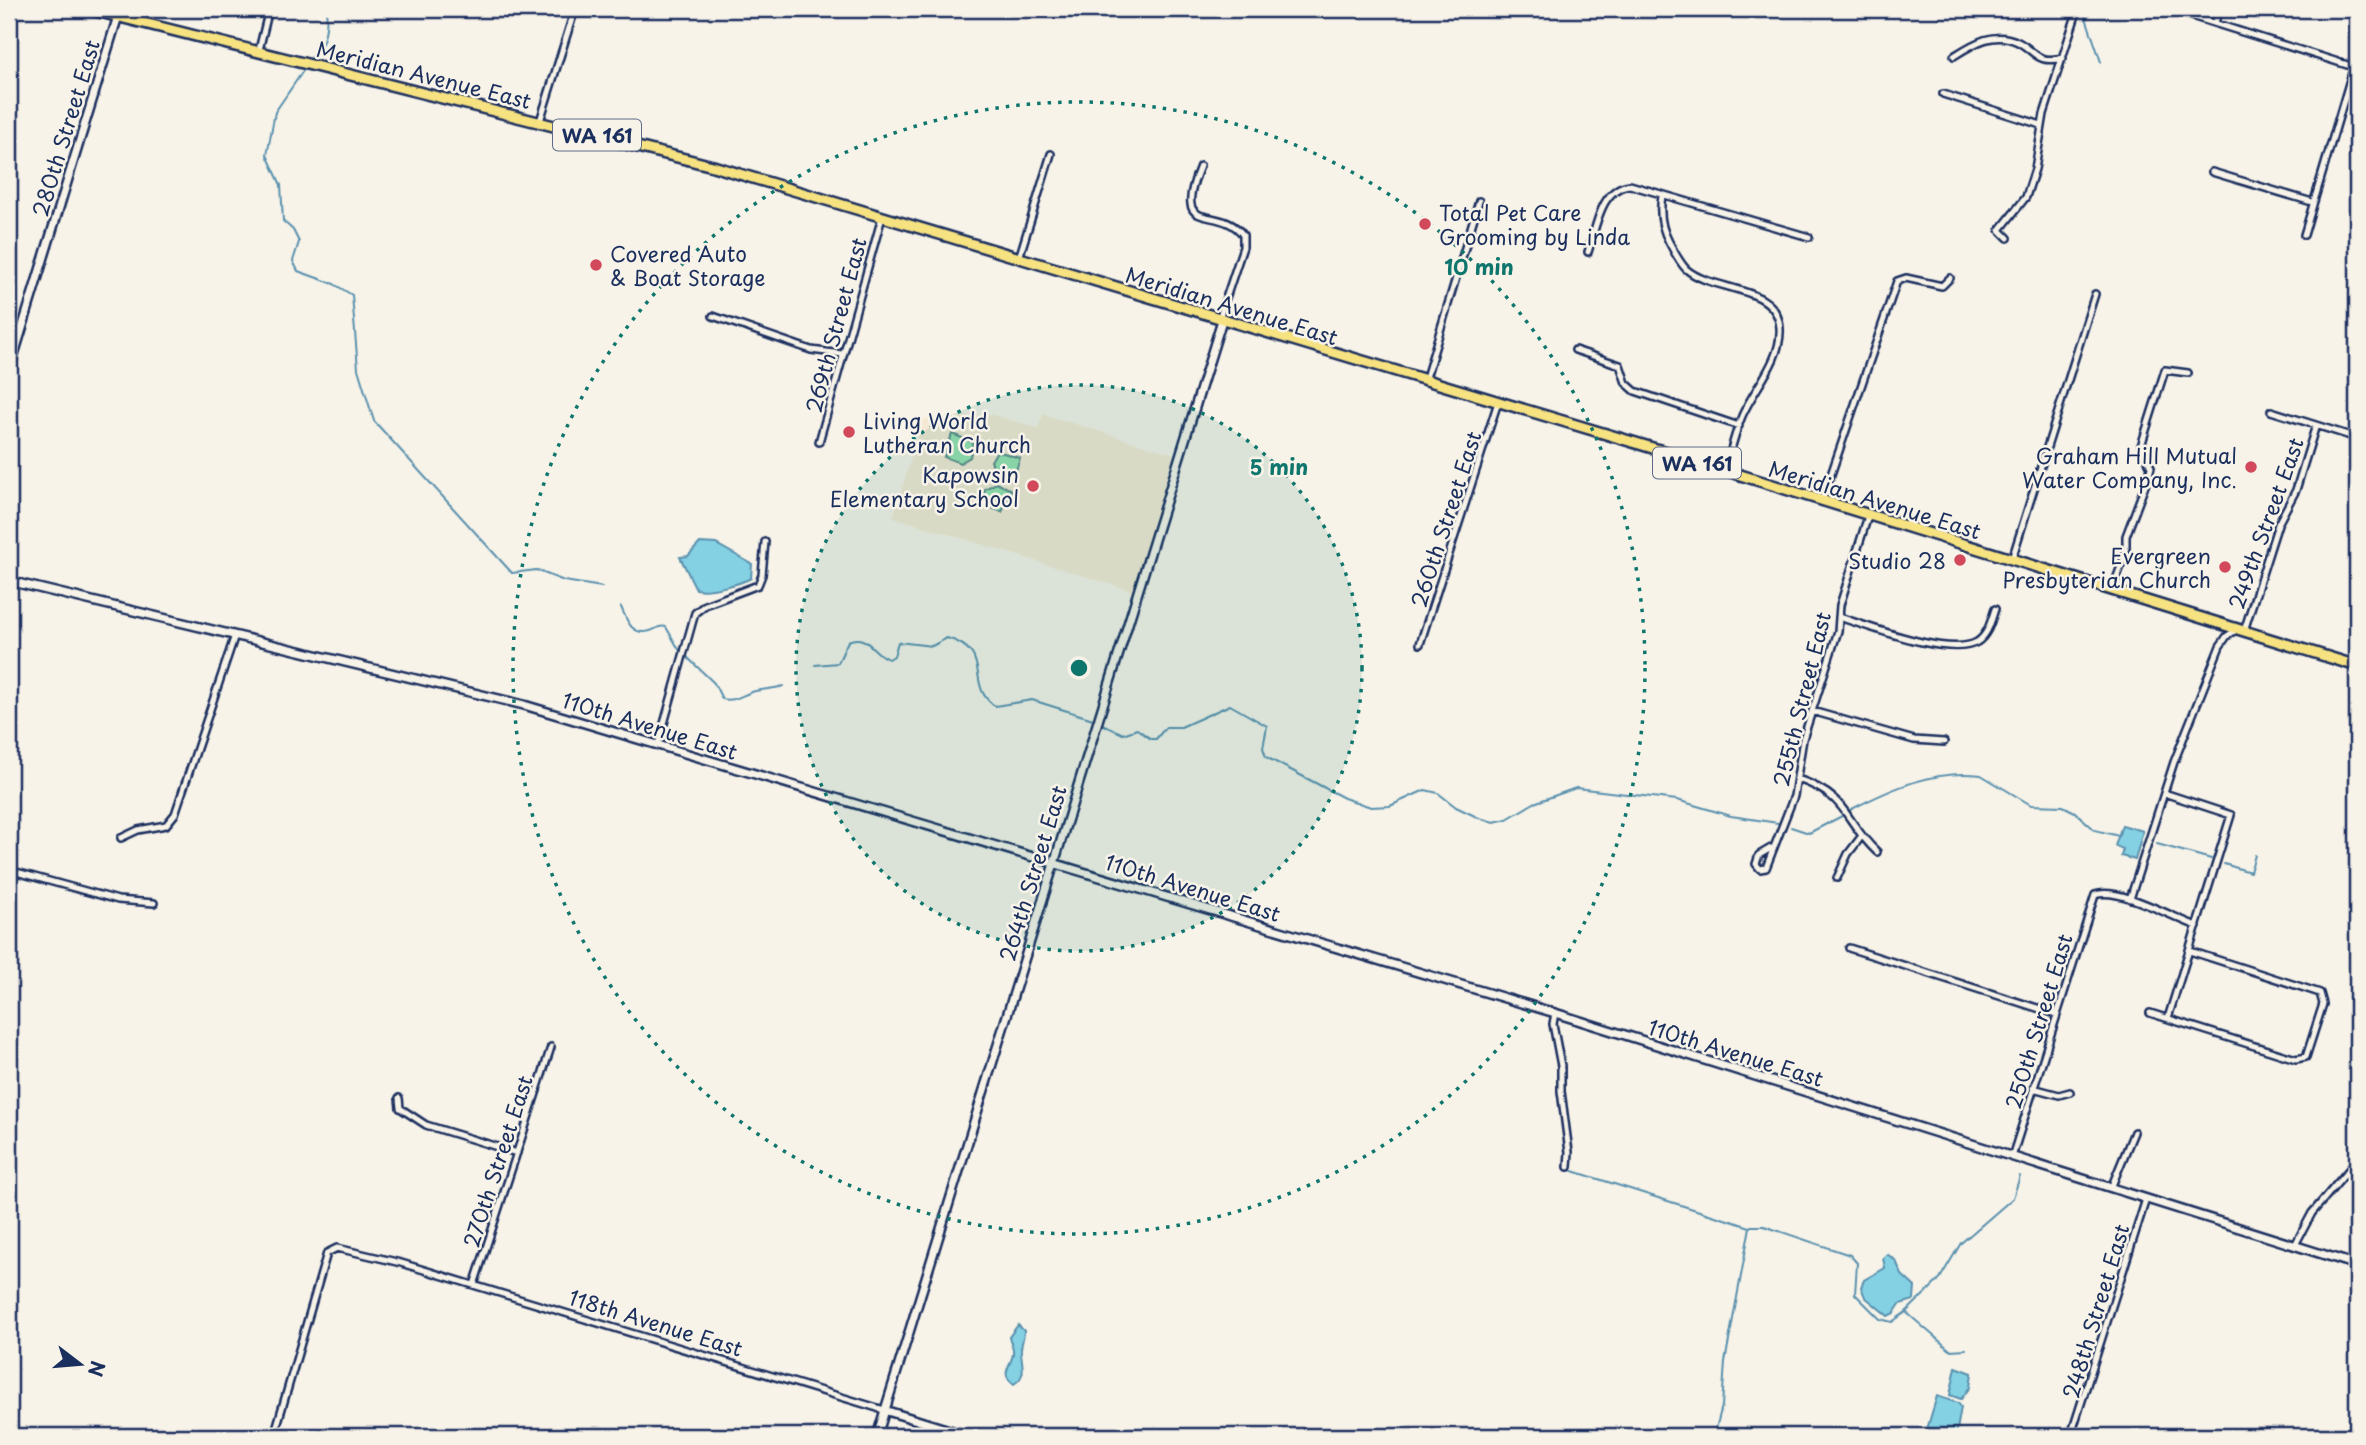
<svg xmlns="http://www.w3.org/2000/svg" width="2366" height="1445" font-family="'Playpen Sans',sans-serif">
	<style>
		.built { fill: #f5e9d3 }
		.green { fill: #9ae2b0; stroke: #5a8887; stroke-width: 2 }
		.water { fill: #84d1e3; stroke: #5a90ae; stroke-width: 2 }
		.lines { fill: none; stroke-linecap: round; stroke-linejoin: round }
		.stream { stroke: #5a90ae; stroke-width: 2 }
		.minor-casing { stroke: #1b2f5e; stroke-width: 10 }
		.tertiary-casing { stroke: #1b2f5e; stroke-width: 12 }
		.primary-casing { stroke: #1b2f5e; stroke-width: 14 }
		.minor { stroke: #f7f3e8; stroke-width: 5 }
		.tertiary { stroke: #f7f3e8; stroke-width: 7 }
		.primary { stroke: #f7e281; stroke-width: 9 }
		.ring { fill: none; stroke: #0f766e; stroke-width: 3.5; stroke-dasharray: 3.5 7 }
		.poi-dot { fill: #d1495b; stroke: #f7f3e8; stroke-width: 2.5 }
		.labels { text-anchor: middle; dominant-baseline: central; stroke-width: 5; stroke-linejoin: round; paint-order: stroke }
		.shield { fill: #f7f3e8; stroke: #5d6a87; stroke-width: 2 }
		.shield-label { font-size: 19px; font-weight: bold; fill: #1b2f5e }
		.street-label { font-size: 21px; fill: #1b2f5e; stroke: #f7f3e8 }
		.poi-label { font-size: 21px; fill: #1b2f5e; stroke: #f7f3e8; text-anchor: end }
		.centre { fill: #0f766e; stroke: #f7f3e8; stroke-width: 3.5 }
		.ring-label { font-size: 21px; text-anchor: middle; font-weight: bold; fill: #0f766e; stroke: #f7f3e8; stroke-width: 5; stroke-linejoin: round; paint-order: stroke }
	</style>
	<rect width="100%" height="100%" fill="#f7f3e8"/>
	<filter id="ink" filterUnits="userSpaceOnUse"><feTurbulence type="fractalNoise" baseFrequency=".0143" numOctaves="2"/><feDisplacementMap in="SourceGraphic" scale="14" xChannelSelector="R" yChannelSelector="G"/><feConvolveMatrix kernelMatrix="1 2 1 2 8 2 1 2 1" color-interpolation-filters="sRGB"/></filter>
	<g filter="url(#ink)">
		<path class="built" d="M990,414L1038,428L1043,414L1174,454L1132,591L893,517L923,419Z"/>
		<path class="green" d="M952,434L973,442L970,457L960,463L944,457Z
			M997,451L1020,458L1013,480L998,478L991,461Z
			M996,483L1012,490L1002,512L981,504L985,489Z"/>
		<path class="water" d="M700,543L716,544L752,564L751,578C740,584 709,592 696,589L680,557L688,556Z
			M2122,825L2143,831L2135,860L2121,856L2123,849L2115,846Z
			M1887,1254L1896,1261L1902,1275L1915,1287L1914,1300L1900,1304L1894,1313L1888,1316L1865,1297L1861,1287L1864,1280L1885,1268L1883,1258Z
			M1018,1325L1024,1331C1024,1337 1022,1342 1021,1348C1020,1361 1029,1375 1014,1384C999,1374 1011,1366 1013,1354C1014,1347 1011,1344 1009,1337Z
			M1956,1367L1972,1373L1970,1387L1961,1399L1950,1395Z
			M1937,1396L1958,1403L1961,1407L1956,1436H1925Z"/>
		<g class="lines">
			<path class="stream" d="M2083,9L2101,62
				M311,58C325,47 328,26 326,9
				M305,68L275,112L267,155L281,185L283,221L293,230L299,242L293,261L298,271L334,284L352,295L358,369L374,421L512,573L536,570L564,581L602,587
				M621,607C627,620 631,636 650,631C657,629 658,625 666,627L681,653
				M686,656L714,683L722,699C736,702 743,694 755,691C765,689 774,689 783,686
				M815,665L838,663L848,641C868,632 873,655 889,659L894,656L898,642L932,646L947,638C995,652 964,685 995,706L1032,700L1093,719
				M1102,724L1123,734L1137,729L1151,739H1156L1166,727H1181L1230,705L1267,726L1263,748L1266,757L1344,798L1371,807L1390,806L1425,790L1438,793L1456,807L1479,818L1494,822L1507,819L1534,803L1576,788L1677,800L1731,816L1778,823
				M1850,810C1890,789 1935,769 1981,775L2031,805L2063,806L2075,812L2095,830L2119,836
				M1791,827L1809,833L1842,816
				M2157,844L2211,859
				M2224,864L2250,872L2255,855
				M1570,1170L1750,1227L1725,1362L1722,1406L1714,1436
				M1751,1226H1764L1850,1255L1857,1263L1855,1294L1880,1319L1892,1322L1906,1312L1939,1280L1961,1243L2013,1198L2020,1176
				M1907,1313L1950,1350L1966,1349"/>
			<defs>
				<path id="minor" d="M2169,9L2357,68
					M2215,23L2219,9
					M259,50L269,9
					M1954,56C1973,44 1994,30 2018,42C2037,52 2036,64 2063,58
					M1943,94L2041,125
					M540,121L575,9
					M1200,166C1170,239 1219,202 1243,235V247L1219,319
					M2212,172L2312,202
					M1662,196C1659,213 1661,227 1669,242C1674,251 1679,262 1686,269C1713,293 1777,283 1780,328C1782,360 1754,388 1742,416C1735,433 1730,453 1725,472
					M2304,235L2357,56
					M2008,238L2000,230L2026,197L2035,169L2044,114L2078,9
					M1588,252C1596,229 1600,188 1630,185L1809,237
					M1019,258L1051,154
					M713,316L811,350L842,354
					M1575,350L1620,365L1626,383L1635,391L1739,426
					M1425,381L1479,201
					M2271,411L2357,438
					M819,442L882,217
					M1822,501L1897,281L1906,278L1942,286L1950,278
					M2012,559L2095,294
					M2112,590L2126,553V536L2149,475L2151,467L2141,446L2165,370L2188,373
					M1839,617C1868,626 1950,658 1977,642C1988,635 1991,621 1995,609
					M2244,631L2278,524L2296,490L2316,425
					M1420,644L1498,402
					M2351,665L2357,649
					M1812,711L1914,740L1944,742
					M658,745L695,613L705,605L758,585L762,575L765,542
					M1798,779C1851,798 1841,818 1877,852
					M2164,793L2231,815L2168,1018
					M121,838L138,830L166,825L175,814L235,635
					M1771,848L1759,855L1756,864L1760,869L1766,868L1794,796L1803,739L1838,631L1840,605L1868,516
					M9,870L118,900L154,903
					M1837,878L1848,854L1861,837
					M2130,899L2174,762L2220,646L2227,636L2238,629
					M1849,948L2056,1014
					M1555,1013L1553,1024L1561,1066V1091L1569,1152L1568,1167
					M2150,1013L2296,1059L2306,1057L2323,1004L2320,993L2190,951
					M2033,1088L2059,1095L2070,1092
					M399,1098L400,1108L426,1125L517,1153
					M2012,1157L2095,895C2119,886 2173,918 2197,926
					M2111,1188L2134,1132
					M2295,1245L2312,1213L2352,1166
					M474,1285L551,1047
					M2072,1432L2146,1199
					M274,1436L327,1253L337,1248L401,1263L884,1410"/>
				<path id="tertiary" d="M9,371L118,16
					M9,581L524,705L1555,1013L2357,1265
					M884,1410L969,1436
					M877,1436L1222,320"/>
				<path id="primary" d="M88,9L713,166L1666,452L2357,666"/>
			</defs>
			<use href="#minor" class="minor-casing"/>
			<use href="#tertiary" class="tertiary-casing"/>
			<use href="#primary" class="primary-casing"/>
			<use href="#minor" class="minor"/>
			<use href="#tertiary" class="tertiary"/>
			<use href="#primary" class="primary"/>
		</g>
	</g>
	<circle cx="1079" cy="668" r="283" fill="#0f766e" fill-opacity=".12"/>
	<g class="ring">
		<circle cx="1079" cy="668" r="283"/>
		<circle cx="1079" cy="668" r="566"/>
	</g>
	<g class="poi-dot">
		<circle cx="1425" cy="224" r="7"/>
		<circle cx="596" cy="265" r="7"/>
		<circle cx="849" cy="432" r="7"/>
		<circle cx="2251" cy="467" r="7"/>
		<circle cx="1033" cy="486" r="7"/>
		<circle cx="1960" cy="560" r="7"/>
		<circle cx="2225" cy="567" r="7"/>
	</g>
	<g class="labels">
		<g class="shield">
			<rect x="553" y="119.5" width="88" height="31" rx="5"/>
			<rect x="1653" y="447.5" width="88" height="31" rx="5"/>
		</g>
		<g class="shield-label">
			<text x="597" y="135">WA 161</text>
			<text x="1697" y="463">WA 161</text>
		</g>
		<g class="street-label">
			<text transform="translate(424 74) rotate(14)">Meridian Avenue East</text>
			<text transform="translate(65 128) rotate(-73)">280th Street East</text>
			<text transform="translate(1232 305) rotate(17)">Meridian Avenue East</text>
			<text transform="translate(835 325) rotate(-75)">269th Street East</text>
			<text transform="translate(1875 499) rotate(17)">Meridian Avenue East</text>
			<text transform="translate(1445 519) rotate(-72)">260th Street East</text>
			<text transform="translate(2265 523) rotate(-70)">249th Street East</text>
			<text transform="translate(1801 699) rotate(-76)">255th Street East</text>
			<text transform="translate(650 725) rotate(17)">110th Avenue East</text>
			<text transform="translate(1032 873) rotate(-73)">264th Street East</text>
			<text transform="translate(1193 887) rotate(17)">110th Avenue East</text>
			<text transform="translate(2038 1021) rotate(-73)">250th Street East</text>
			<text transform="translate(1736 1052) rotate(17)">110th Avenue East</text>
			<text transform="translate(497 1161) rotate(-72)">270th Street East</text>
			<text transform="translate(2095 1311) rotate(-73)">248th Street East</text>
			<text transform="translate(656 1322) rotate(17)">118th Avenue East</text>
		</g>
		<g class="poi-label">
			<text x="1439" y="212" text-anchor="start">Total Pet Care<tspan x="1439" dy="24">Grooming by Linda</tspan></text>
			<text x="610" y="253" text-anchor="start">Covered Auto<tspan x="610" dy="24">&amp; Boat Storage</tspan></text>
			<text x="863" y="420" text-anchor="start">Living World<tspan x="863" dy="24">Lutheran Church</tspan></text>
			<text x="2237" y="455">Graham Hill Mutual<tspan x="2237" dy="24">Water Company, Inc.</tspan></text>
			<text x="1019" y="474">Kapowsin<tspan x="1019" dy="24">Elementary School</tspan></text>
			<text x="2211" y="555">Evergreen<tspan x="2211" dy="24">Presbyterian Church</tspan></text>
			<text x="1946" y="560">Studio 28</text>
		</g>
	</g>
	<circle cx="1079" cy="668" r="10" class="centre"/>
	<g class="ring-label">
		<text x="1479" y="275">10 min</text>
		<text x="1279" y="475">5 min</text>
	</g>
	<rect width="2366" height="1445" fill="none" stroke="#f7f3e8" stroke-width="35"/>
	<rect x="18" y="18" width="2331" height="1410" fill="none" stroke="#1b2f5e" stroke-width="2.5" filter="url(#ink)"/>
	<g transform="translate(80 1364) rotate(106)" stroke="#f7f3e8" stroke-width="5" paint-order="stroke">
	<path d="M0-5L12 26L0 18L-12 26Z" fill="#1b2f5e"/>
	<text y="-10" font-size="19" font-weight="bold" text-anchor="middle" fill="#1b2f5e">N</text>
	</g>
</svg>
